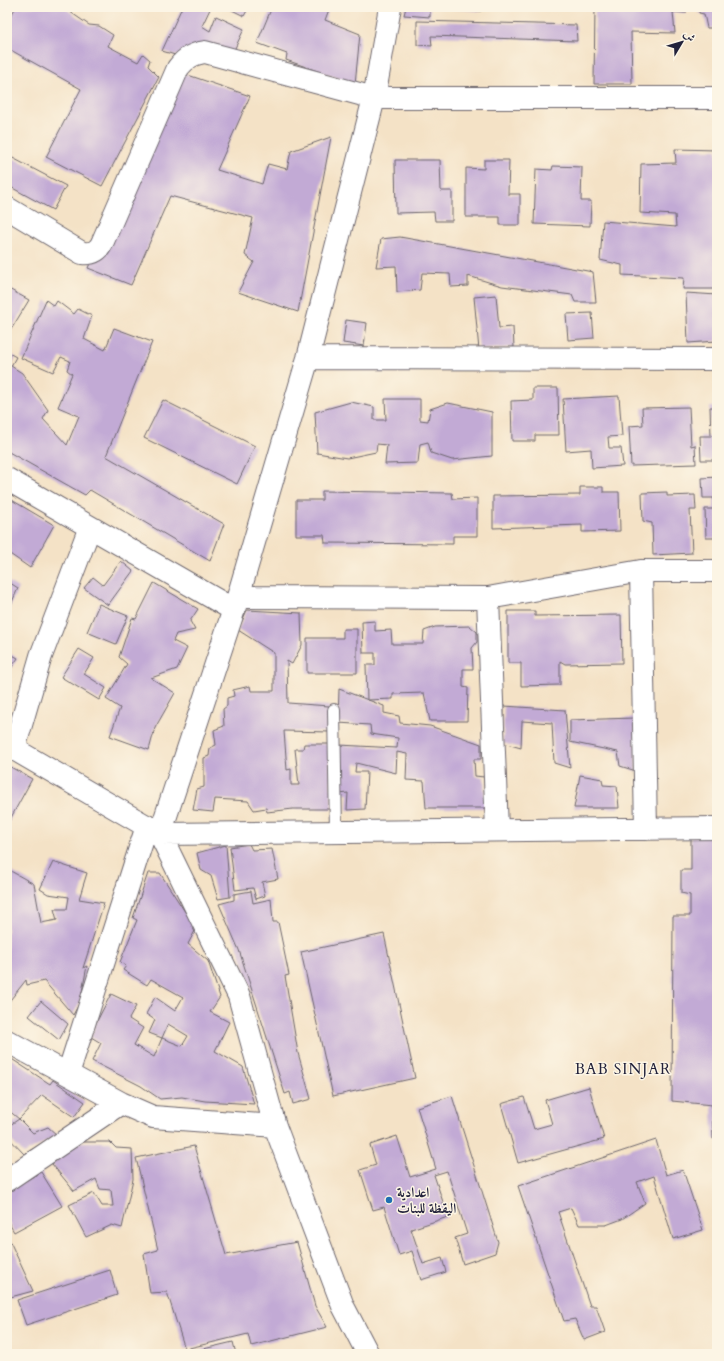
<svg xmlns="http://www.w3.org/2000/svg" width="724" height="1361" font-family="Cardo,Amiri,serif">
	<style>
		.building { fill: #c2aad5 }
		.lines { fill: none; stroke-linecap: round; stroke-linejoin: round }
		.service-casing { stroke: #6c656c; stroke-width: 14 }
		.minor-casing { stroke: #6c656c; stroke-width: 24 }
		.service { stroke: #fff; stroke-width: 12 }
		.minor { stroke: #fff; stroke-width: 22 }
		.poi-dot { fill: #1f6fb2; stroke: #fcf5e5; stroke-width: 1.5 }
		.labels { text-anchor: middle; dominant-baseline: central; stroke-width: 3; stroke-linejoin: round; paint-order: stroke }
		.poi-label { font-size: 14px; font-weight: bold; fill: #22223b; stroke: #fcf5e5; text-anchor: start }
		.neighbourhood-label { font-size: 15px; letter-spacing: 1px; fill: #22223b; stroke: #fcf5e5 }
	</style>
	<rect width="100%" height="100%" fill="#fcf5e5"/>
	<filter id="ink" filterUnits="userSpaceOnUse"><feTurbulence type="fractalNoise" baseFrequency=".025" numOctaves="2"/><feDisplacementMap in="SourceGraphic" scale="8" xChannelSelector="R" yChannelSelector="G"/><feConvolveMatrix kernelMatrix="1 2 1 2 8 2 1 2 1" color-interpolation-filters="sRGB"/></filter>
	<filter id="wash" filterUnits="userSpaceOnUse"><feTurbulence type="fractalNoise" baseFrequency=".012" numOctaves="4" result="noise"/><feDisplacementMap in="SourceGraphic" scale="16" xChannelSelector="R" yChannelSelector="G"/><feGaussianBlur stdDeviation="0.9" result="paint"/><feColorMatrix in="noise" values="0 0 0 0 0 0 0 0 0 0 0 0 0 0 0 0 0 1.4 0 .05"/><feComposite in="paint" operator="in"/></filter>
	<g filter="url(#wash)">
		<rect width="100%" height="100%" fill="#f4e2c6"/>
		<g id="blocks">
			<path class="building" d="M16,7H63L89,25L99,26L113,35L108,46L138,62L143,54L150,60L148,66L159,77L102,186L46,157L81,89L7,48V22Z
				M182,7H211L202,26L210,31L216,16L244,29L228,63L195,61L162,51Z
				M226,7H249L244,16Z
				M272,7H330L325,20L360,34L355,84L286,60L287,54L257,43Z
				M406,7H430V17L404,15Z
				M439,7H482L481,11L439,8Z
				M595,7H686V13L673,12L675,33L631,32L632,84H594Z
				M699,7H717V28H707L704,14L699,13Z
				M417,21L576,25L577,41L431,36L432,46L417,45Z
				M176,71L250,96L217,170L262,184L268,164L287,169L291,151L331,137L298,312L238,292L254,262L245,255L253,218L170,196L131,285L88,268Z
				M675,149L717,150V289H683L684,278L622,275V265L600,260L603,221L676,227L675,215L640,213L641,164L676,163Z
				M7,155L66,186L53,210L7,185Z
				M395,160H440L441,191H452V221H435L434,212L396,213Z
				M484,160H509L508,194H520V225H500V217H466V168L484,169Z
				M553,166L582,167L581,201H591L590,226L534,224L536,169L552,170Z
				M400,237L593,272L596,302H575L572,295L502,286L468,276V286L451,287L450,274L422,273L420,290L397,292L396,266L376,267L381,239Z
				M7,288L29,300L12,328L7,325Z
				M686,293L717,295V341L688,343Z
				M496,295L499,328L513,327L514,347L479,350L474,297Z
				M46,300L54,306L57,301L74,314L78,309L92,316L84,339L105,350L114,328L152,342L106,456L224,524L210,561L90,490L85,495L7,451V352L16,357L11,366L22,373L48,410L43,419L67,445L79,416L58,407L72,374L67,370L70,361L61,357L53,372L21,358Z
				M592,313L594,338L568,340L566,314Z
				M346,320L367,323L364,346L343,343Z
				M533,388H558L559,435H535V441H512L511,401L533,400Z
				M619,396L622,436L608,437L609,448H621L623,466L592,468L591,449L566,451L563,399Z
				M385,399H420V420L428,421L430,409L448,403L492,412V456L452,460L431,453L428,442L420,444L418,463L385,464L387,445L377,444L376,452L347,458L317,453L315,412L351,402L374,407V420H386Z
				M163,400L255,446L237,484L144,438Z
				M689,407L691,446L695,445L696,464L631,466L629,426L643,425L642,408Z
				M710,407H717V460H701L700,436H711Z
				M717,477V538H706L705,509H714V498H703L702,478Z
				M580,487H603V492H619L620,531L582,532V525L493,528V496L580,495Z
				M322,491L452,493L453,499L477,498V536H453V544L325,543L324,535H296V500H322Z
				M667,492V496L695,495L696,510H690L692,553L653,555L652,523L643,521L642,493Z
				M10,499L54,525L30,568L7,552V504Z
				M121,561L133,571L108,605L84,588L93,577L103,585Z
				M7,581L18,588L7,614Z
				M154,583L198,609L190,621L195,630L176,634L173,641L187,648L177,669L151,678L175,693L155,728L149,750L110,736L120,708L106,699L127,664L119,657L132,618L136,619Z
				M99,604L128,616L116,644L87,632Z
				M247,610L301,613L302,645L292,664L287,661L288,703L329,706L331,732L284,731L287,770L291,769V785H299L295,749H303L304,744H329L332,809H293L267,812L266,808L254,810L248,801L215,799L213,812L193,810L197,789L204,787V758L209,756L210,748L216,745L214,730L224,726L223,709L227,706V698L234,696L233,690L250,686L251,691H274V653L238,630Z
				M508,611H535V616L621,615L622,663L565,664L560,661V685L521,686V663H508Z
				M375,621V631L391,630L392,644H423L424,631L435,627L470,626L477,632V642L472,648L473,669H463V687L468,688L467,721H430L424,693L393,694V699L367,700L366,665H375V653H363L362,622Z
				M343,629H357V673H307V638H343Z
				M79,649L94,658L84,674L106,688L99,700L61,677Z
				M7,652L18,658L9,671L7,670Z
				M339,689L384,706V713L399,716L400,723L430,726L481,744V759H474L475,776L484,777L485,808H426L424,781L406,780L407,754L397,752L396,773L356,763L355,772H367L365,809L347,810L348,793L339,794V745L397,748L398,738L371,734L370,725L338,723Z
				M504,706L565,710L570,768L554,763L552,723L522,721L521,748L503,743Z
				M635,718L636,771L620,766L618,752L570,742V720Z
				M7,765L32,779L7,825Z
				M580,775L602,779L603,785L617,786L619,808H574Z
				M691,836H717V1139H713L712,1105L672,1101L673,916H690V895L681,893V870H691Z
				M249,844L252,850L272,849L278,879L262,882L265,896L256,899L253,888L235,890L230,847Z
				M226,845L230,897L218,899L211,876L201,870L197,853Z
				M53,862L87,873L79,899L104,903L83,968L87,966L80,1002L73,1015L44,981L27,985L26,980L7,1004V869L34,884L41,923L57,920L54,909H67L69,897L48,894L40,889Z
				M148,873H160L196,929L188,944L208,961L220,997L210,1012L229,1022L215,1051L243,1067L254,1104L205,1101L182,1097L160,1099L141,1086L92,1061L101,1043L91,1037L96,1023L111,994L136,1006L129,1019L143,1028L134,1045L154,1057L162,1038L182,1046L188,1036L168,1024L162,1038L149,1033L155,1020L146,1014L155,997L175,1011L183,997L151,979L147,985L123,970L126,966L120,962L137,920L133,918Z
				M251,891L253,903L271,899L273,922H278L289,975L285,976L298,1053L311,1099L293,1104L290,1092L285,1094L239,950L219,904L234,900V894Z
				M384,934L415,1078L333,1096L301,952Z
				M41,1001L68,1024L59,1040L29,1016Z
				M7,1056L50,1084L53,1080L85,1102L74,1117L42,1095L19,1119L7,1109Z
				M589,1087L604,1139L518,1163L501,1104L524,1097L534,1129L552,1124L545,1100Z
				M452,1096L498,1242L495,1253L463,1264L455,1238L467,1234L447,1171L434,1175L448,1217L411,1229L423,1264L442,1258L446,1272L421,1280L412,1251L399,1255L384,1207L373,1210L360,1170L376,1165L370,1145L397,1136L410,1177L436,1169L417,1107Z
				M19,1119L33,1133L48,1127L57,1135L24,1154L7,1136V1127Z
				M656,1140L666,1175L683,1170L703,1230L673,1239L654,1176L637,1182L645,1203L622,1219L606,1225H579L571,1208L558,1212L590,1306H596L605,1332L584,1340L575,1319L564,1321L518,1186Z
				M79,1142H110L116,1148L132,1149L133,1179L122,1228L112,1225L86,1237L69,1205L94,1193L102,1206H113L111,1190L100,1189L96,1179L74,1191L52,1164Z
				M194,1146L226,1255L297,1242L315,1306L327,1327L251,1346L248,1334L185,1349L167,1292L150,1293L144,1254L158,1250L136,1158Z
				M41,1172L62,1206L14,1232L7,1220V1193L13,1188Z
				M7,1235L33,1291L7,1298Z
				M110,1270L117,1295L26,1325L17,1300Z
				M233,1342L236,1354H195V1351Z"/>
		</g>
	</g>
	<g filter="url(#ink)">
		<use href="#blocks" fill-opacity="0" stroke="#6c656c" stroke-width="1"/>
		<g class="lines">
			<defs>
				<path id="service" d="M334,710L336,832"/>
				<path id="minor" d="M7,208L82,253C93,254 99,251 103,241L178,68C186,58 192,54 205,52L374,98H717
					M308,358L717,359
					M7,479L234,610
					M641,571L646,829
					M238,597L488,598L641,571H717
					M488,598L497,830
					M7,745L160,834L717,828
					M14,749L41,656L90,527
					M7,1041L121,1103L153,1117L275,1126
					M68,1074L147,826
					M7,1180L121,1103
					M368,1354L343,1306L275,1126L239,996L160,834L238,597L308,358L374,98L390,7"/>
			</defs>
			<use href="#service" class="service-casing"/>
			<use href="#minor" class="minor-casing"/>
			<use href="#service" class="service"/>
			<use href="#minor" class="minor"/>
		</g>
	</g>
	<circle class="poi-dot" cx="389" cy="1200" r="4"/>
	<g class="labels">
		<g class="poi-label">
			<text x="397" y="1192">اعدادية<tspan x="397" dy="16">اليقظة للبنات</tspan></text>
		</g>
		<g class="neighbourhood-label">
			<text x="623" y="1069">BAB SINJAR</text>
		</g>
	</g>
	<rect width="724" height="1361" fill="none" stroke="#fcf5e5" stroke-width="24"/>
	<g transform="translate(682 42) rotate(52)" stroke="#fcf5e5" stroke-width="3" paint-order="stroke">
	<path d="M0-3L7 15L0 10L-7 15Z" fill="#22223b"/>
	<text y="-6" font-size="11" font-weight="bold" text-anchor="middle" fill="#22223b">ش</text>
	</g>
</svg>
